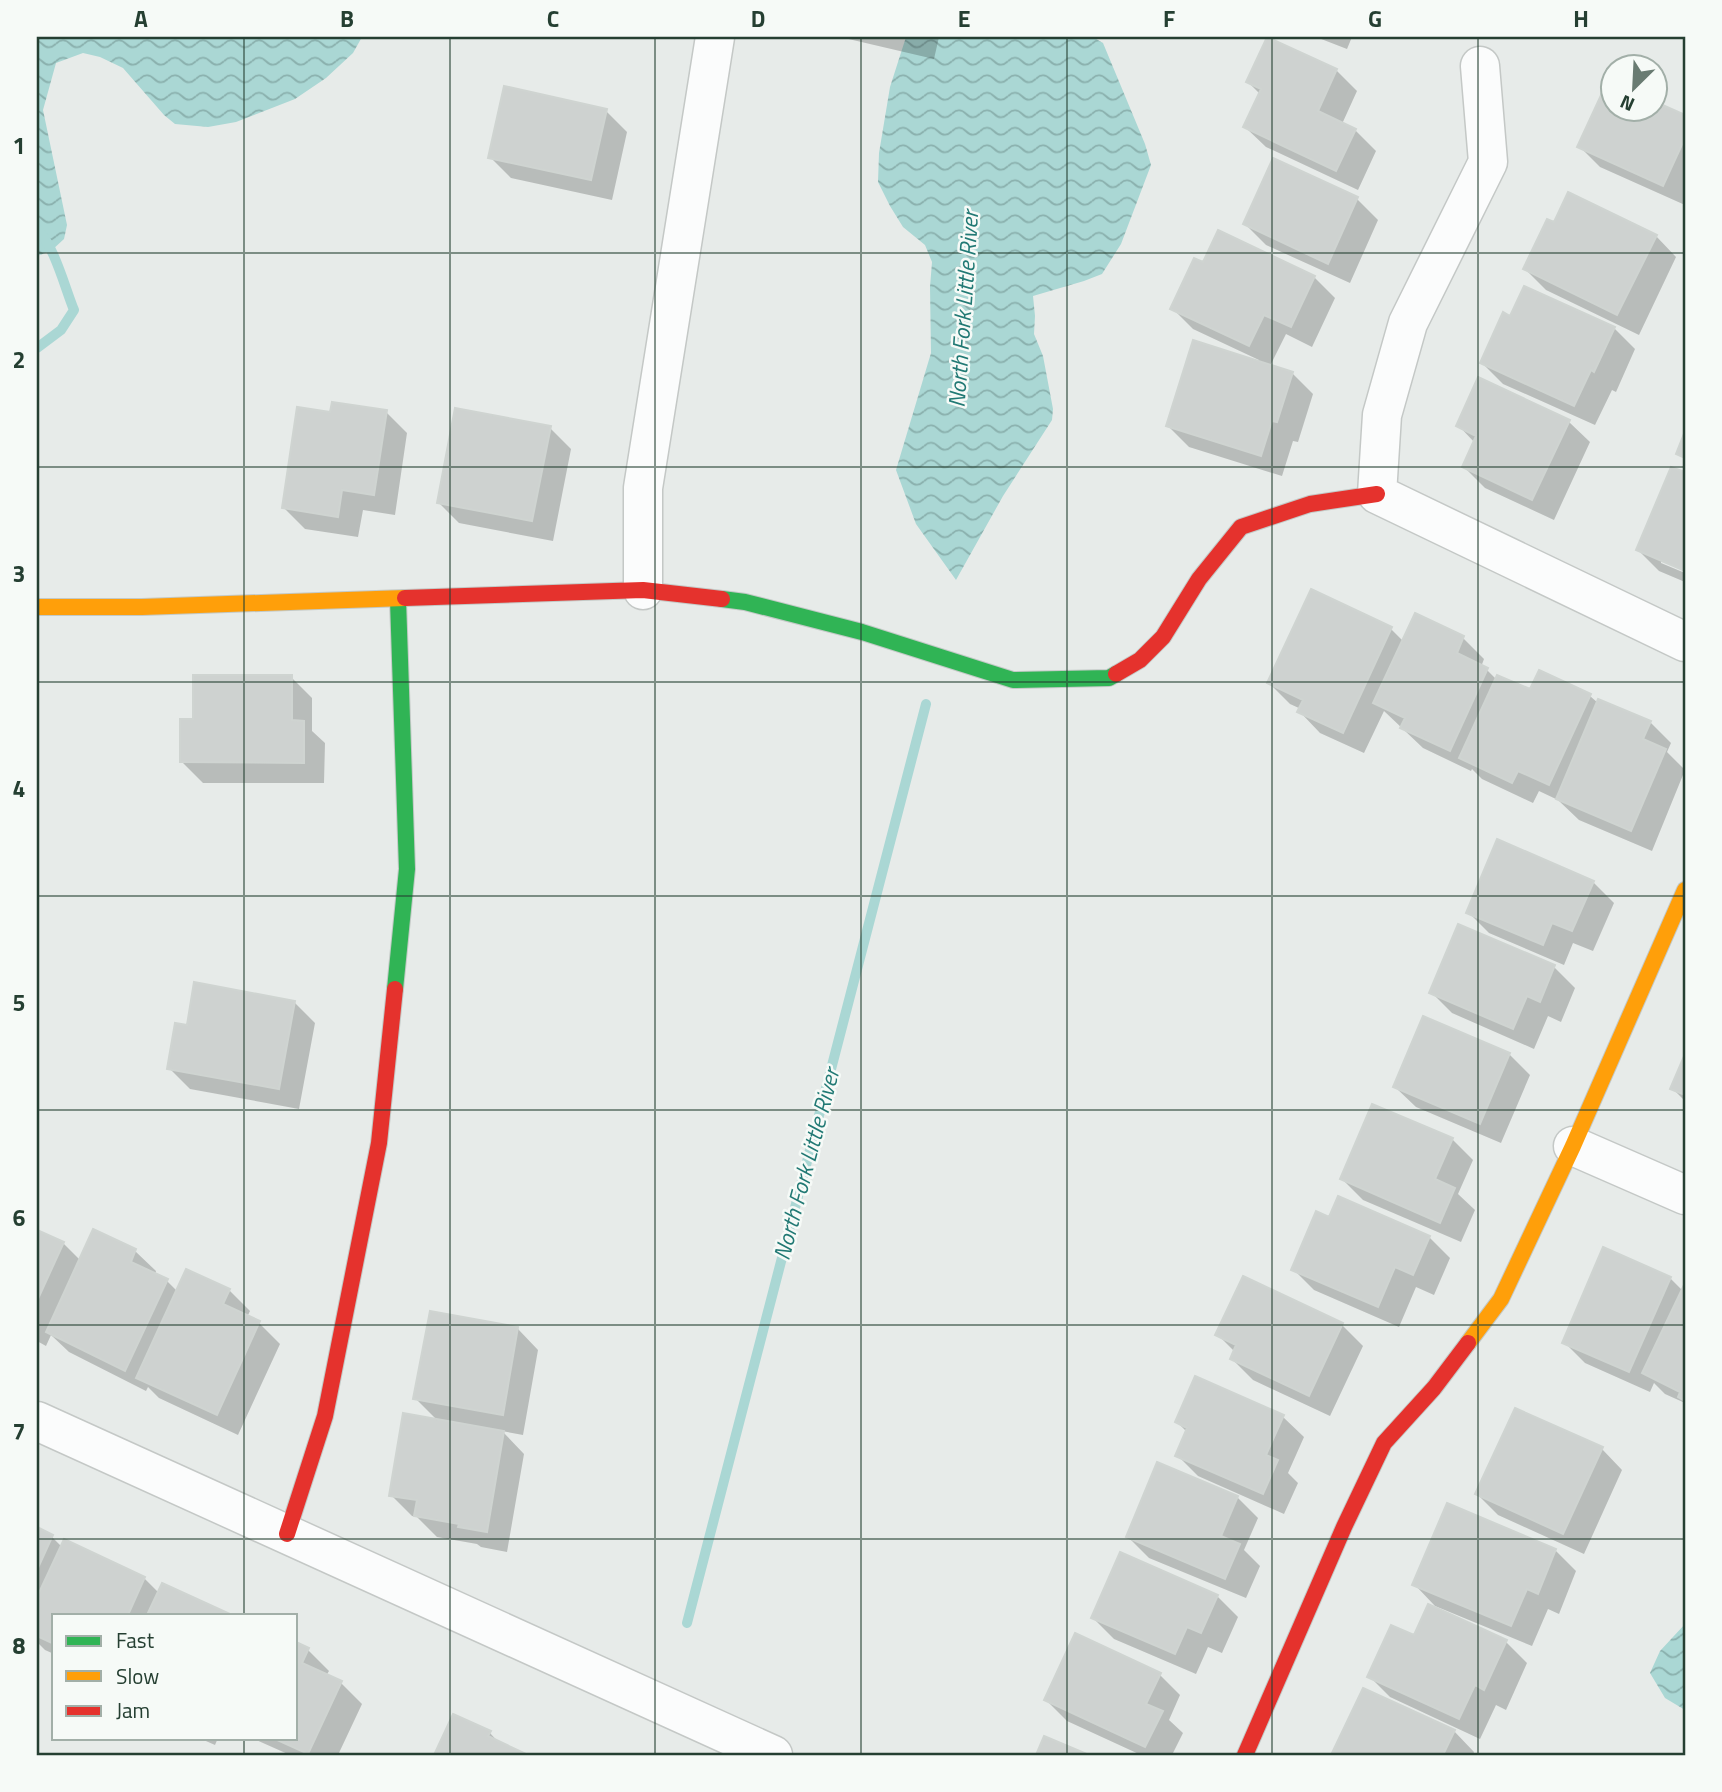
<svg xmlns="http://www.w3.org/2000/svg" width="1722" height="1792" font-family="'Titillium Web',sans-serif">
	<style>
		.water { fill: url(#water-waves) }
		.shadow { fill: #0003 }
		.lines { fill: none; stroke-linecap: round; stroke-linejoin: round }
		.stream { stroke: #aad7d4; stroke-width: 10 }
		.building { fill: #ced2d0; stroke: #cfd4d1; stroke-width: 2 }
		.street-casing { stroke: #c4c8c6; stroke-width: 41 }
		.fast-casing { stroke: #c3c9c6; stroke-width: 18 }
		.slow-casing { stroke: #c3c9c6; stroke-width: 18 }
		.jam-casing { stroke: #c3c9c6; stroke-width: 18 }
		.street { stroke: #fbfcfc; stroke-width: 38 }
		.fast { stroke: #30b455; stroke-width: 16 }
		.slow { stroke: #ff9f0a; stroke-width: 16 }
		.jam { stroke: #e5322d; stroke-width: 16 }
		.grid { fill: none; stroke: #253f32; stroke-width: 2; stroke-opacity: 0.55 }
		.labels { text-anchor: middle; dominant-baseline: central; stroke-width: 5; stroke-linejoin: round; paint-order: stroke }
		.water-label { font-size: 23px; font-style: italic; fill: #217974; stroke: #f6faf7 }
		.neatline { fill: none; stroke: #253f32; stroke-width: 2.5 }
		.grid-label { font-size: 23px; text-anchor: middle; font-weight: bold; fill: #253f32 }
	</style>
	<defs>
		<pattern id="water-waves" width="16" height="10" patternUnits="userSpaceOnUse" patternTransform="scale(1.75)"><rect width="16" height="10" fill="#aad7d4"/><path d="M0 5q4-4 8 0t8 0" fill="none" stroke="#8ab0ad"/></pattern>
	</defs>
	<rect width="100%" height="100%" fill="#e7ebe9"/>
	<path class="water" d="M37,37H362L353,53L326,78L295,99L236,122L208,127L175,124L164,115L123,68L100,57L83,53L56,63L43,110L67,225L64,239L51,251L37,256Z
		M906,37H1093L1103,43L1145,144L1151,165L1121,244L1102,274L1084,281L1033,296L1035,316L1034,334L1043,356L1053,409L1052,420L1003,496L956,580L916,524L896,470L931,353L930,287L932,262L925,245L903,227L890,206L878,182L879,153L890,87Z
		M1685,1624V1710L1665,1698L1650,1673L1660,1651Z"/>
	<path class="shadow" d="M840,37H939L934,59Z
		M1316,37H1352L1347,49Z
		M1336,70L1357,91L1342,124L1355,130L1376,151L1358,190L1266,147L1245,127L1260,94L1248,82Z
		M1656,103L1685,117V205L1600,167L1579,146L1614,108H1656Z
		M606,111L627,132L612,200L511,178L490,157Z
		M1274,160L1357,199L1378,220L1350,283L1266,245L1245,224Z
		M1656,236L1676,257L1639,335L1546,290L1525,269Z
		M1204,265L1314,277L1335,298L1312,347L1286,334L1270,366L1292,373L1313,394L1298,442L1293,441L1282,476L1189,447L1168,426L1258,363L1259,360L1193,329L1172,308Z
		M1511,318L1614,328L1635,349L1616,392L1612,390L1595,425L1503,384L1482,363Z
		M386,412L407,433L395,515L363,510L358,537L305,529L284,508L332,414Z
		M1569,422L1590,442L1554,520L1485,488L1464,467L1475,443L1458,425Z
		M550,428L571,449L553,541L459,523L438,502Z
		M1672,469L1685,474V569L1661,559V563L1685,573V582L1659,571L1638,550Z
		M1416,615L1463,638L1484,659L1481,667L1487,670L1497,680L1531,692L1590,696L1598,703L1650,722L1671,743L1667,752L1685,770L1652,851L1579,820L1558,800L1539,791L1533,803L1482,779L1472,769L1471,771L1423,748L1384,711L1364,753L1320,733L1300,712L1301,709L1290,704L1269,683L1391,629L1404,642Z
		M291,677L312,698V731L325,743L324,783H203L182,762L195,720Z
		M1593,882L1614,903L1593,951L1573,943L1564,965L1489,933L1468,912Z
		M1459,926L1554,967L1575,988L1561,1022L1548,1016L1534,1049L1452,1013L1431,992Z
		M294,1002L315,1023L299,1109L190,1089L169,1068L188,1027Z
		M1509,1054L1530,1075L1501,1143L1416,1107L1395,1087Z
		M1685,1059V1101L1672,1088Z
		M1452,1139L1473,1160L1458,1194L1475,1210L1461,1242L1363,1200L1342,1179Z
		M1330,1219L1429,1237L1450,1258L1434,1295L1416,1287L1399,1327L1314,1290L1293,1269Z
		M37,1232L63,1243L81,1261L94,1232L135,1251L156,1271L155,1275L167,1281L178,1292L229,1290L250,1311L247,1317L259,1323L280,1344L238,1435L159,1398L148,1387L146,1391L69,1352L51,1335L46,1346L37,1341Z
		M1670,1278L1683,1291L1685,1288V1403L1665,1394L1654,1383L1650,1392L1585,1363L1564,1342Z
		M1342,1325L1363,1346L1330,1416L1253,1380L1232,1359L1235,1352L1217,1334Z
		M518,1329L538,1350L523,1435L502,1431L524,1454L507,1552L481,1547L477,1544L437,1537L417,1517L412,1516L391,1495L438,1421L415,1398Z
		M1283,1417L1304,1437L1288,1473L1298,1483L1284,1514L1198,1476L1177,1455L1187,1432L1177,1422Z
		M1602,1449L1622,1470L1584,1554L1498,1515L1477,1494Z
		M1237,1497L1258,1518L1244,1550L1260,1566L1246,1598L1149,1558L1128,1537Z
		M37,1529L52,1537L62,1547L144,1578L159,1593L163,1585L228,1615H54V1654L45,1650L37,1642Z
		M1555,1550L1576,1571L1559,1614L1548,1609L1532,1646L1435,1606L1415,1585Z
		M1217,1596L1238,1617L1222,1653L1208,1647L1196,1674L1114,1639L1093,1618Z
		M1429,1607L1506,1642L1527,1663L1506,1710L1496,1705L1480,1739L1390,1697L1369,1676L1415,1637Z
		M296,1644L308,1650L329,1671L326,1676L341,1683L362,1704L338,1755H290L252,1738H296Z
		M1160,1675L1180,1695L1169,1720L1183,1733L1172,1755H1141L1067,1721L1046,1700Z
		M1363,1690L1454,1731L1474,1752L1473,1755H1333Z
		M454,1716L490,1733L501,1745L524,1755H436Z
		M199,1738H218L215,1745Z"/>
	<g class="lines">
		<path class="stream" d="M37,229C54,245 65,288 74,310L61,330L37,348
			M687,1623L926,704"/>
	</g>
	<path class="building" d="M1267,37L1337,69L1318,111L1356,129L1336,171L1243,127L1261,89L1246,82Z
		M1608,80L1614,83V108H1656V102L1685,115V138L1663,186L1577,147Z
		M504,86L607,109L591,180L488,158Z
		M1273,158L1358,197L1328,264L1243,224Z
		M1568,192L1657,235L1617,315L1523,269L1547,219L1554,222Z
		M1218,230L1315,276L1291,327L1264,315L1249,346L1170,309L1194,258L1203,262Z
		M1524,286L1615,327L1594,372L1591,370L1574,406L1480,363L1503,312L1510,316Z
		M1193,340L1293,372L1277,422L1272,421L1261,456L1166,426Z
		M1478,377L1570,420L1532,500L1462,467L1476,436L1456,426Z
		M332,402L387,410L374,495L342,490L338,517L282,508L297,407L330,412Z
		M455,408L551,426L532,521L437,503Z
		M1685,431V458L1676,454Z
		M1671,467L1685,472V571L1636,550Z
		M1311,589L1392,627L1343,733L1297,712L1303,700L1267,683Z
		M1415,613L1464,636L1457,653L1488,668L1450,751L1400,728L1405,718L1373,703Z
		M1539,670L1591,694L1549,785L1518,771L1512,783L1459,758L1497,675L1530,689Z
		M193,675H292V720L304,721V763L180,762V719H193Z
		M1598,699L1651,721L1643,739L1666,749L1631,831L1556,799Z
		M1497,839L1594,881L1572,931L1552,923L1543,945L1466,913Z
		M1458,924L1555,965L1540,1002L1527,996L1513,1029L1429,993Z
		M194,982L295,1001L279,1089L167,1069L175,1023L187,1025Z
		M1423,1016L1510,1053L1480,1124L1393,1087Z
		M1685,1054V1095L1670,1089Z
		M1372,1104L1453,1138L1435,1179L1455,1188L1440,1223L1340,1179Z
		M1338,1196L1430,1236L1413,1275L1395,1267L1378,1307L1291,1270L1316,1211L1329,1217Z
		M93,1229L136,1249L131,1262L168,1279L125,1371L46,1332Z
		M37,1230L64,1242L37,1301Z
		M1603,1247L1671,1277L1629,1372L1562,1343Z
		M186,1269L230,1289L223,1304L260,1321L217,1415L136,1378Z
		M1243,1276L1343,1323L1309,1396L1230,1359L1236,1345L1215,1335Z
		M1684,1285L1685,1286V1401L1678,1397L1680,1392L1642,1373Z
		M430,1311L518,1327L503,1415L413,1399Z
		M1195,1376L1284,1415L1266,1455L1278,1460L1263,1494L1175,1456L1187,1428L1175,1422Z
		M1515,1408L1603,1447L1563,1534L1475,1494Z
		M403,1413L504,1431L487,1532L458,1527L459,1524L414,1516L417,1500L389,1496Z
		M1157,1462L1238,1496L1221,1536L1240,1544L1225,1579L1126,1537Z
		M1447,1503L1556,1549L1538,1594L1527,1589L1511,1626L1412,1585Z
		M37,1527L53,1535L37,1570Z
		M64,1539L145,1577L128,1615H54V1644L37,1636V1597Z
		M1120,1552L1218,1595L1201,1633L1187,1627L1175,1654L1091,1618Z
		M162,1583L232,1615H147Z
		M1428,1604L1507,1640L1484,1690L1475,1685L1459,1719L1367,1677L1391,1625L1414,1635Z
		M1075,1633L1161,1673L1146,1704L1163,1711L1145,1747L1044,1700Z
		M296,1642L309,1648L302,1663L342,1681L308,1754L273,1738H296Z
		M1363,1688L1455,1730L1443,1755H1331Z
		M453,1714L491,1731L488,1736L528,1755H434Z
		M1044,1736L1089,1755H1036Z"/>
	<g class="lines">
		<defs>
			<path id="street" d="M1480,66L1488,162L1408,323L1382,415L1377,494L1685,642
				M643,590V488L715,37
				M1573,1146L1685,1195
				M37,1421L773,1755"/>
			<path id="fast" d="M722,599L745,602L862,632L1013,680L1109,678L1116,674
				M395,989L407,869L398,600"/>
			<path id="slow" d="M37,607H142L405,598
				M1468,1343L1501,1299L1573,1146L1685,890"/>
			<path id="jam" d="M405,598L643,590L722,599
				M1116,674L1140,660L1163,637L1199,579L1241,527L1310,504L1377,494
				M287,1534L325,1416L379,1143L395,989
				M1245,1755L1344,1527L1384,1443L1434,1388L1468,1343"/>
		</defs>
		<use href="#street" class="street-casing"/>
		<use href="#fast" class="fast-casing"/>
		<use href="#slow" class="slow-casing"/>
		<use href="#jam" class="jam-casing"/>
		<use href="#street" class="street"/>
		<use href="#fast" class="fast"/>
		<use href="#slow" class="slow"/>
		<use href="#jam" class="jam"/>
	</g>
	<path class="grid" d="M244,37V1615M450,37V1755M655,37V1755M861,37V1755M1067,37V1755M1272,37V1755M1478,37V1755M37,253H1685M37,467H1685M37,682H1685M37,896H1685M37,1110H1685M37,1325H1685M37,1539H1685M244,1738V1755"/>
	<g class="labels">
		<g class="water-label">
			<text transform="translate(963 309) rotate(-86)">North Fork Little River</text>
			<text transform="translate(806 1164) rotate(-75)">North Fork Little River</text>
		</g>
	</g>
	<rect width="1722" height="1792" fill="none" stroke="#f6faf7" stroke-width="77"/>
	<rect x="52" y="1614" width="245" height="126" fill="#f6faf7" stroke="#a2afa8" stroke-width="2"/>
	<rect x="66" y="1636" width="35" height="10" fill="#30b455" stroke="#a2afa8" stroke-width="2"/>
	<text x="116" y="1648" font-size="21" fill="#253f32">Fast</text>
	<rect x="66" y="1671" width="35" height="10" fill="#ff9f0a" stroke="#a2afa8" stroke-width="2"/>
	<text x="116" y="1684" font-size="21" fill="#253f32">Slow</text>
	<rect x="66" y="1706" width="35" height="10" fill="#e5322d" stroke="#a2afa8" stroke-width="2"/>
	<text x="116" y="1718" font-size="21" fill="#253f32">Jam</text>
	<g transform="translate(1634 88) rotate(204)"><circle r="33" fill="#f6faf7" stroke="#a2afa8" stroke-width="2"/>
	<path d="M0-5L12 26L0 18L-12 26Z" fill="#697b72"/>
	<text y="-10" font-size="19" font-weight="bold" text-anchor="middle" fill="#253f32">N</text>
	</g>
	<rect x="38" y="38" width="1646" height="1716" class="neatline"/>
	<g class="grid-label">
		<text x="141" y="27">A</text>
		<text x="347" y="27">B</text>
		<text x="553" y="27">C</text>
		<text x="758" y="27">D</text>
		<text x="964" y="27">E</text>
		<text x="1169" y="27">F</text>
		<text x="1375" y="27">G</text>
		<text x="1581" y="27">H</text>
		<text x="19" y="154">1</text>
		<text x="19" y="368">2</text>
		<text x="19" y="582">3</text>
		<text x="19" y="797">4</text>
		<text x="19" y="1011">5</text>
		<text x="19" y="1226">6</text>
		<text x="19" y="1440">7</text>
		<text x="19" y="1654">8</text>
	</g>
</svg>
